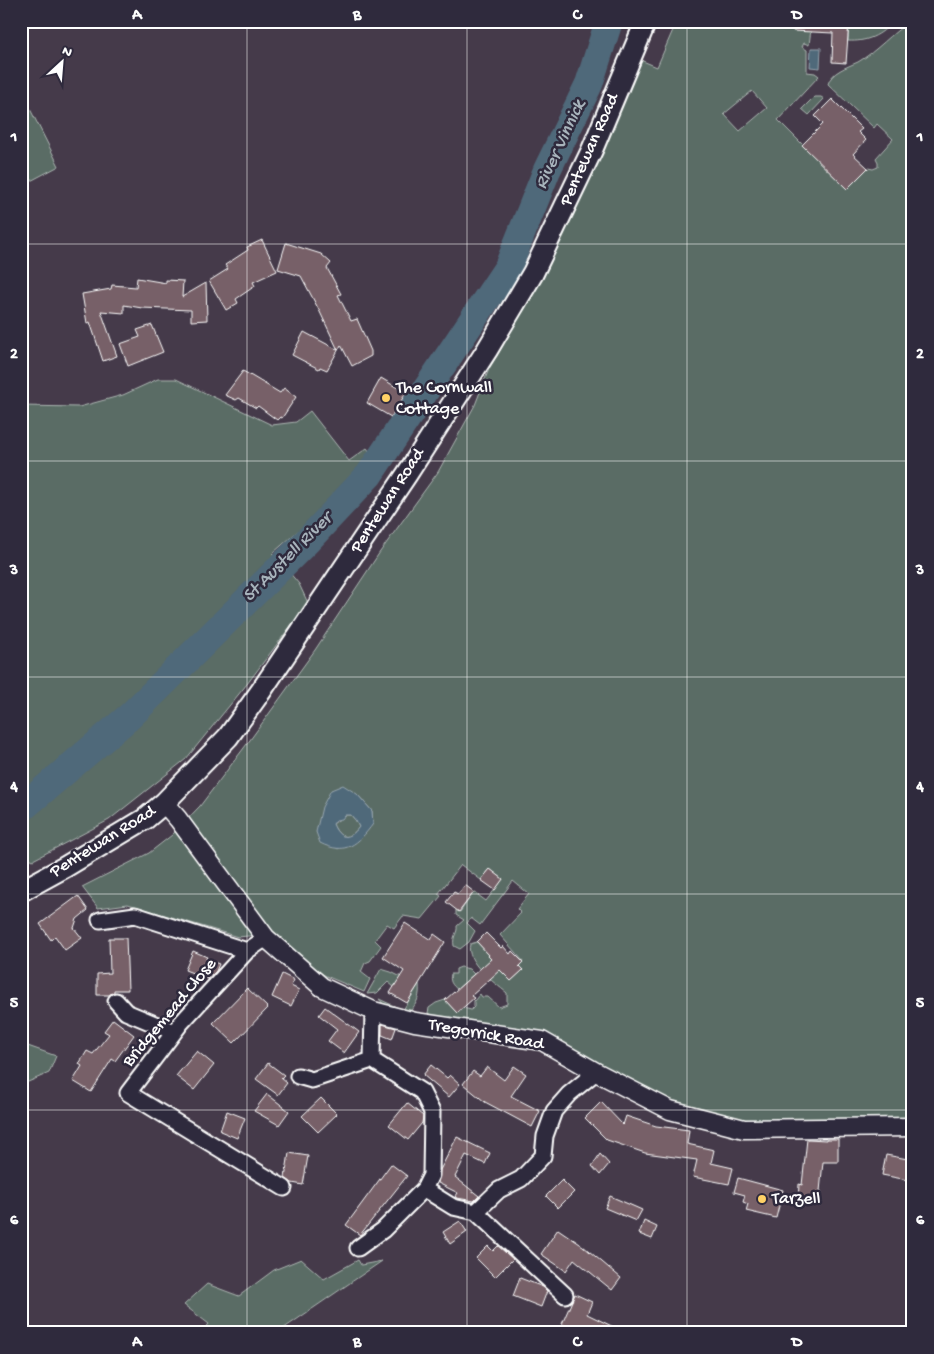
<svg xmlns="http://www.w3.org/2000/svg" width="934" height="1354" font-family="'Gochi Hand',sans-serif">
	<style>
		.green { fill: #5a6c65; stroke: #acb6b2; fill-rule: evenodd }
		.water { fill: #50697a; stroke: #96a5af; fill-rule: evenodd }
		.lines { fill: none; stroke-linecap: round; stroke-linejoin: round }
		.river { stroke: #50697a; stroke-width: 28 }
		.building { fill: #776067; stroke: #fff }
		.minor-casing { stroke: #fff; stroke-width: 19 }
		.tertiary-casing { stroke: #fff; stroke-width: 21 }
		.secondary-casing { stroke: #fff; stroke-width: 24 }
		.minor { stroke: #2f2a3d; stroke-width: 15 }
		.tertiary { stroke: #2f2a3d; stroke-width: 18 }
		.secondary { stroke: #2f2a3d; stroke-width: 20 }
		.grid { fill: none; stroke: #fff; stroke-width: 1; stroke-opacity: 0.55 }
		.poi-dot { fill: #ffd166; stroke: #2f2a3d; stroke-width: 2 }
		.labels { text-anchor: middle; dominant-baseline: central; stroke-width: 5; stroke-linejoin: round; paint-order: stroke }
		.street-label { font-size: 18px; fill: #fff; stroke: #2f2a3d }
		.poi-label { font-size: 18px; fill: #fff; stroke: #2f2a3d; text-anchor: start }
		.water-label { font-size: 19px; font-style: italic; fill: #a8b4bc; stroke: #2f2a3d }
		.neatline { fill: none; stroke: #fff; stroke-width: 2 }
		.grid-label { font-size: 16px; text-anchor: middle; font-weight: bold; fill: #fff }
	</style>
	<rect width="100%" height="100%" fill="#453a4a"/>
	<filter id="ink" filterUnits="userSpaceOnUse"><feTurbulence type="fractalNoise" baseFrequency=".02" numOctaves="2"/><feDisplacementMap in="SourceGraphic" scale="10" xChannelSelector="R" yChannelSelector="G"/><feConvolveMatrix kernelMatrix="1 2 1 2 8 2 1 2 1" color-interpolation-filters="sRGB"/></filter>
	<g filter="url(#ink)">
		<path class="green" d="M673,21H776L790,24L791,21H812L809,45L804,43L802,47L807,50V72L815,73L819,76L778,120L847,189L868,168L873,169L878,167V162L876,158L893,139L877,124L874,128L828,84C831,72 847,67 858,62C877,51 892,33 910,21L913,22V1119L756,1124L670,1104L549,1038L430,1017L428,1013L429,1008L436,1003L445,1000L457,1013L463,1008L471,1010L474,1007V1001L480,994L482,997H488L499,1007L507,1004V993C494,982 465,963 470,944L477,942L489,955L488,956L499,967L498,968L511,981L523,970L519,966L523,961L500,935L521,913L517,909L529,894L513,881L480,925L471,918L467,923L475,931L469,942L460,949L454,946C452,935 458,934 457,926L464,920L456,915V910L460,912L474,892L486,901L503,879L490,869L481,880L461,865L438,894L441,896L422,919L403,916L394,928L387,924L375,940L381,946L370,961L365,963L361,972L370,979L364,992L326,976L295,957L268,934L238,937L128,904L98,908L82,887L149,853L172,835L200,806L250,740L315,650L380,552L438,472L475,405L489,369L516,323L547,266L638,59L657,67L673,30ZM752,91L767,108L740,131L724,114ZM357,794L372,811L373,824L338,849L316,832Z
			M849,21H893C881,36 866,42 848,41Z
			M814,97H821L824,99L809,115L802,109Z
			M26,101L59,166L21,186V103Z
			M158,379H176L272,425L296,422L310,411L349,461L367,448L373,456L340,494L273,553L299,584L308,603L247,684L186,759L109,820L33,860L21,853V406L79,407L123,395Z
			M345,815H351L356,821L359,827C349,841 339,839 333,824Z
			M461,967L469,969L474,974L457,989C452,985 449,981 451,974H456V969Z
			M381,969L391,972L405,979L394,987L388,982L377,993L367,994Z
			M419,984C420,996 418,1003 409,1012L386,1007L379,999L403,1010Z
			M25,1045L56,1056L49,1073L21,1085V1050Z
			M301,1259L324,1279L358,1260L361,1265L382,1261L277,1333H201L209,1324L184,1305L207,1284L239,1296L274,1270Z"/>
		<path class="water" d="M811,48H821L820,68L810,67Z
			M343,785L357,794L372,811L373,824C358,844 346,856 320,843L316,832L322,807L331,790ZM345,815H351L356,821L359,827C349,841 339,839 333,824L336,820L342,819Z"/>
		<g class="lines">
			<path class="river" d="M21,809L130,716L308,540L369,475L508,267L547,170L589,84L609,21"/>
		</g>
		<path class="building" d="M793,21H849L846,63L832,62L833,33L793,31Z
			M832,99L862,129L858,132L866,140L853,154L868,168L847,189L802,145L823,124L815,116Z
			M262,240L277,271L253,282L255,286L236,299L238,303L226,310L209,281L228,269L225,265L248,250L247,247Z
			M286,243L321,254L331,263L327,268L341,294L338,295L351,321L357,319L371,351V356L352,366L341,345L327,370L320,367L319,369L292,355L304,332L338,350L320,312L301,276L278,269Z
			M137,278L166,283V280L183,281L182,297L206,283L207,320L191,321V310L142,308L124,305V313L101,311L117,356L103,361L90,322L87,323L82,294L111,289L112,285L136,287Z
			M152,325L163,352L128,366L120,344L140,337L137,330Z
			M243,371L280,393L284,388L296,397L282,418L280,417L277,420L258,406L256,408L239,398L236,400L225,395Z
			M381,378L406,393L391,417L367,403Z
			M490,869L503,879L495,890L481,880Z
			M465,885L474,892L459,912L446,902L454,892L458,894Z
			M78,896L88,910L77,919L74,928L82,938L65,950L55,936L51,940L40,924Z
			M405,923L431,940L434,934L445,942L407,1003L390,993L404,971L383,957Z
			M486,933L501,948L503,946L510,954L512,951L523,962L519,966L523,970L511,981L500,970L471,996L474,998L457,1013L445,1000L491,959L488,956L489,955L477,942Z
			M109,938H126L128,990H114V992L109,995H97V974L110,973Z
			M193,951L207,957L206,959L219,964L216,971L212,975L210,974L208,979L185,970Z
			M282,974L294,980L291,986L299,990L291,1006L272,997Z
			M247,988L268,1008L234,1043L213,1023Z
			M325,1007L359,1032L344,1053L328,1041L337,1029L319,1015Z
			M113,1019L134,1035L115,1061L112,1059L91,1092L73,1081L82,1066L79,1064L87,1051L93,1054L109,1034L104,1031Z
			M382,1024L396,1028L392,1039L382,1035Z
			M197,1051L214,1065L194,1090L176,1076Z
			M268,1063L284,1075L281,1078L287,1083L278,1095L256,1079Z
			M431,1065L447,1078L450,1075L460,1084L449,1097L423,1075Z
			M514,1066L526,1074L511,1096L540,1111L532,1127L485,1102L463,1084L473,1071L480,1076L487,1067L504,1080Z
			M267,1094L289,1111L279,1125L254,1111Z
			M321,1098L337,1114L318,1132L302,1116Z
			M601,1102L623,1125L626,1116L656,1126L689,1130L687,1144L714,1150L711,1163L733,1168L729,1184L693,1177L697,1160L645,1153L607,1140L585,1118Z
			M407,1103L423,1116L422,1123L408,1140L389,1125Z
			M227,1111L245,1118L237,1138L220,1131Z
			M457,1137L490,1153L485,1164L466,1155L455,1177L479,1196L474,1201L457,1198L455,1197L458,1193L438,1183L440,1170Z
			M807,1139L826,1140V1139H838V1162H823L820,1191H821L820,1206L798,1202L799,1184L802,1185Z
			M289,1153L308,1156L303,1185L292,1183L285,1178Z
			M600,1154L609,1164L600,1175L592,1166Z
			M886,1155L913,1160V1181L882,1175Z
			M391,1164L407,1176L360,1235L346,1225Z
			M738,1178L783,1190L776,1218L746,1211L748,1204L743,1202L745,1195L734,1192Z
			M562,1180L574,1192L558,1208L546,1196Z
			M610,1196L642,1210L636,1221L605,1208Z
			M460,1221L467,1232L450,1244L443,1232Z
			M644,1221L657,1227L652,1239L639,1234Z
			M558,1229L583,1246L621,1278L612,1290L574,1259L566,1271L541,1254Z
			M488,1246L493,1251L498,1246L513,1259L495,1277L476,1258Z
			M520,1278L543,1287L547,1291L541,1307L513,1296Z
			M575,1294L592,1302L587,1314L626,1333H581L562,1324Z"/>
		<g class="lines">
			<defs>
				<path id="minor" d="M100,920L135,915L247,951
					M266,938L247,951L181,1023L128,1093L284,1188
					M116,1001L126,1012L174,1032
					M373,1011L372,1060L422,1092L432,1112L431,1175L424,1189
					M298,1076L312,1080L372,1060
					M476,1212L565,1295
					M358,1248L383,1230L424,1189L453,1207L476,1212L499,1190L521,1179L543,1156L545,1136L554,1111L569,1094L596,1072"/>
				<path id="tertiary" d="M164,803L178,819L266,938L322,987L373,1011L415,1022L542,1041L596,1072L670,1110L744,1129L913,1127"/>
				<path id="secondary" d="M21,891L65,867L145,819L164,803L228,737L261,691L407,474L487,350L533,273L592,150L646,21"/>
			</defs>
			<use href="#minor" class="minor-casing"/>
			<use href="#tertiary" class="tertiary-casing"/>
			<use href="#secondary" class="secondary-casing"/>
			<use href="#minor" class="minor"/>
			<use href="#tertiary" class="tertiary"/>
			<use href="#secondary" class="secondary"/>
		</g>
	</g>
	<path class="grid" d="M247,21V1333M467,21V1333M687,21V1333M21,244H913M21,461H913M21,677H913M21,894H913M21,1110H913"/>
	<g class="poi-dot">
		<circle cx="386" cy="398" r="5"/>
		<circle cx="762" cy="1199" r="5"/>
	</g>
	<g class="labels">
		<g class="street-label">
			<text transform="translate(590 150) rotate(-66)">Pentewan Road</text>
			<text transform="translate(388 501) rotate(-57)">Pentewan Road</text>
			<text transform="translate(103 842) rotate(-32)">Pentewan Road</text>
			<text transform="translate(170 1013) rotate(-50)">Bridgemead Close</text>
			<text transform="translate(486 1035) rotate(10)">Tregorrick Road</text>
		</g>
		<g class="poi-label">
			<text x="396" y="388">The Cornwall<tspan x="396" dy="21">Cottage</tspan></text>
			<text x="772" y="1199">Tarzell</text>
		</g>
		<g class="water-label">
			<text transform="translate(561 145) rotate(-65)">River Vinnick</text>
			<text transform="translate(288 558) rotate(-45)">St Austell River</text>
		</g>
	</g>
	<rect width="934" height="1354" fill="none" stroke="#2f2a3d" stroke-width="55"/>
	<g transform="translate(62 62) rotate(26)" stroke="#2f2a3d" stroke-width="4" paint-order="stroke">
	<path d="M0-4L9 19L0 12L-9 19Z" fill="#ffffff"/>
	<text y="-8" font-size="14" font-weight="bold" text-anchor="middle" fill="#ffffff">N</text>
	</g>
	<rect x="28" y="28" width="878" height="1298" class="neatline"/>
	<g class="grid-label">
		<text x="137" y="19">A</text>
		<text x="357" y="19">B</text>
		<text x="577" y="19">C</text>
		<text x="797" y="19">D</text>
		<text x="14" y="141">1</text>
		<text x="920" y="141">1</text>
		<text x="14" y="358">2</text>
		<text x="920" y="358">2</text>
		<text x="14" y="574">3</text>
		<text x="920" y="574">3</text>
		<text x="14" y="791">4</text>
		<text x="920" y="791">4</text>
		<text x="14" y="1007">5</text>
		<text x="920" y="1007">5</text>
		<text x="14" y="1224">6</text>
		<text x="920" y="1224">6</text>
		<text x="137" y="1346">A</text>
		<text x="357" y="1346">B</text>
		<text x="577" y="1346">C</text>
		<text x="797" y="1346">D</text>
	</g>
</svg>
